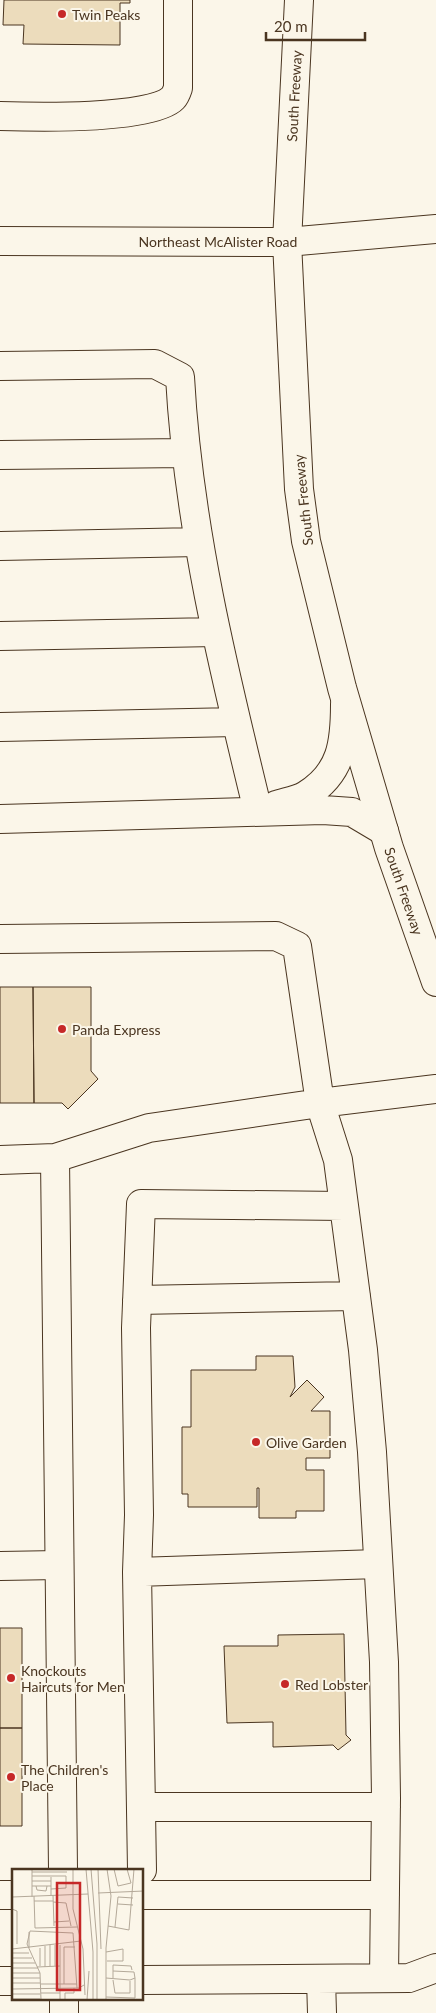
<svg xmlns="http://www.w3.org/2000/svg" width="436" height="2013" font-family="Lato,sans-serif">
	<style>
		.building { fill: #ecdcbc; stroke: #4a3520 }
		.lines { fill: none; stroke-linecap: round; stroke-linejoin: round }
		.minor-casing { stroke: #4a3520; stroke-width: 30 }
		.major-casing { stroke: #4a3520; stroke-width: 30 }
		.minor { stroke: #fbf6e9; stroke-width: 28 }
		.major { stroke: #fbf6e9; stroke-width: 28 }
		.poi-dot { fill: #c62828; stroke: #fbf6e9; stroke-width: 2 }
		.labels { text-anchor: middle; dominant-baseline: central; stroke-width: 4; stroke-linejoin: round; paint-order: stroke }
		.poi-label { font-size: 14px; fill: #4a3520; stroke: #fbf6e9; text-anchor: start }
		.street-label { font-size: 14px; fill: #4a3520; stroke: #fbf6e9 }
		.inset-road { fill: none; stroke: #b4a999; stroke-width: 1 }
		.view { fill: #c62828; fill-opacity: 0.15; stroke: #c62828; stroke-width: 2.5 }
		.inset-edge { fill: none; stroke: #4a3520; stroke-width: 2.5 }
	</style>
	<rect width="100%" height="100%" fill="#fbf6e9"/>
	<path class="building" d="M4,0H130V3H120V45L23,44L24,25H3Z
		M0,987H33L34,1103H0Z
		M33,987H91V1071L98,1079L68,1109L62,1103H34Z
		M256,1356H293L295,1387L290,1397L307,1380L324,1397L311,1411H330V1458H306V1470H324V1511H296V1518H259V1488H257V1507H188V1494H182V1427H191V1370H256Z
		M0,1628H22V1728H0Z
		M344,1634L346,1735L351,1740L338,1750L333,1745L273,1747V1722L227,1723L224,1646H278V1635Z
		M0,1728H22V1826H0Z"/>
	<g class="lines">
		<defs>
			<path id="minor" d="M0,116C32,117 152,120 173,98C175,96 177,91 178,88V0
				M0,241L287,242L436,229
				M0,366L155,364L180,377C188,525 223,668 258,811
				M0,455L186,453
				M0,546L198,542
				M0,636L216,632
				M0,727L236,722
				M276,805C285,802 298,800 306,795C342,773 345,742 345,704
				M0,819L323,810L352,812L384,831
				M0,939L276,936L297,946L320,1103L338,1160L363,1350L372,1452L384,1662L386,1798L384,1978
				M55,1158L63,1870
				M0,1160L55,1158L149,1128L320,1103L436,1089
				M137,1300L356,1296
				M0,1566L58,1565
				M137,1572L378,1564
				M142,1807H386
				M142,1870L137,1572L139,1515L136,1328L141,1204L344,1206
				M0,1895H14
				M142,1895H385
				M321,1979L322,2013
				M142,1980L409,1978L436,1968
				M0,1981H14
				M64,1999V2013"/>
			<path id="major" d="M299,0L287,242L299,489L306,541L342,688L389,848L436,982"/>
		</defs>
		<use href="#minor" class="minor-casing"/>
		<use href="#major" class="major-casing"/>
		<use href="#minor" class="minor"/>
		<use href="#major" class="major"/>
	</g>
	<g class="poi-dot">
		<circle cx="62" cy="14" r="5"/>
		<circle cx="62" cy="1029" r="5"/>
		<circle cx="256" cy="1442" r="5"/>
		<circle cx="11" cy="1678" r="5"/>
		<circle cx="285" cy="1684" r="5"/>
		<circle cx="11" cy="1777" r="5"/>
	</g>
	<g class="labels">
		<g class="poi-label">
			<text x="72" y="14">Twin Peaks</text>
			<text x="72" y="1029">Panda Express</text>
			<text x="266" y="1442">Olive Garden</text>
			<text x="21" y="1670">Knockouts<tspan x="21" dy="16">Haircuts for Men</tspan></text>
			<text x="295" y="1684">Red Lobster</text>
			<text x="21" y="1769">The Children's<tspan x="21" dy="16">Place</tspan></text>
		</g>
		<g class="street-label">
			<text transform="translate(294 96) rotate(-87)">South Freeway</text>
			<text x="218" y="241">Northeast McAlister Road</text>
			<text transform="translate(303 500) rotate(-96)">South Freeway</text>
			<text transform="translate(404 891) rotate(71)">South Freeway</text>
		</g>
	</g>
	<g transform="translate(12 1869)">
		<rect width="131" height="131" fill="#fbf6e9"/>
		<path class="inset-road" d="M20,0V28M61,0V40L71,80L73,126M74,0L81,83V131M79,0L85,75V131M86,0L89,80M102,0L106,17L119,14L115,0M20,3H55M20,7H54V19L39,20M39,8V26M20,12H39M20,17H39M24,17L25,21L34,22L35,17M86,24L132,22M41,26L42,57M22,27L23,59L65,58M0,28L76,25M22,32H41M41,33L54,34L59,57M106,35L121,36M0,40L5,42V75M42,53L57,52M96,57L117,61L122,0M103,58L106,28L121,29M38,76V97M43,76V97M48,76V131M33,77V98M17,79V63M28,79V97M0,80L69,72M94,83L111,80V92H95M0,84H17M0,89H20M0,94H23M25,98L48,97M0,99H26M101,102V96L119,97L120,101M0,104H28M0,109H28M94,109L118,111L123,109L122,103L101,102V109M101,111L103,124H118V112M0,114H28M29,115H65M52,115V78H63M0,120L67,119L72,116M29,124H48M0,125H28M94,128L123,129V109M0,130H28M29,131L28,104L15,75L18,62L61,64L65,119M53,131V124H62V119M75,131L77,102M94,131V79L99,27L95,0"/>
		<path class="view" d="M45,14H68V121H45Z"/>
		<rect width="131" height="131" class="inset-edge"/>
	</g>
	<path d="M266 32v8h99v-8" fill="none" stroke="#4a3520" stroke-width="2.5"/>
	<text x="274" y="32" font-size="15" fill="#4a3520" stroke="#fbf6e9" stroke-width="4" paint-order="stroke">20 m</text>
</svg>
